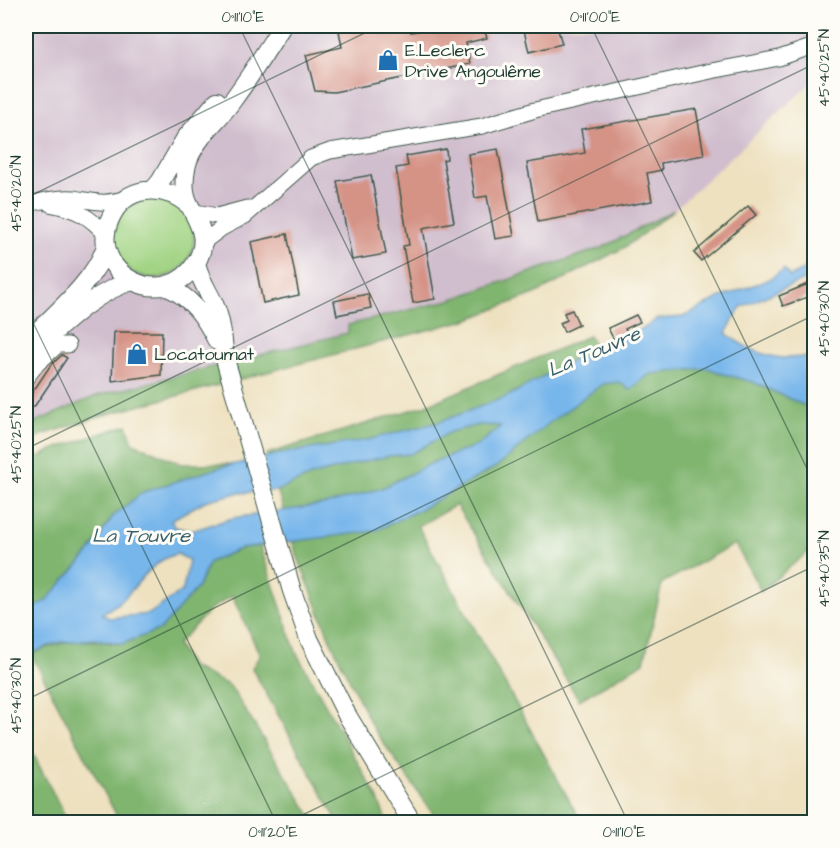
<svg xmlns="http://www.w3.org/2000/svg" width="840" height="848" font-family="'Architects Daughter',sans-serif">
	<style>
		.industrial { fill: #d0bdcd }
		.green { fill: #a0d382; stroke: #60885b; stroke-width: 1.5 }
		.forest { fill: #80b570; stroke: #507952; stroke-width: 1.5 }
		.water { fill: #77b6eb; stroke: #4b7a90; stroke-width: 1.5; fill-rule: evenodd }
		.building { fill: #d59386 }
		.lines { fill: none; stroke-linecap: round; stroke-linejoin: round }
		.minor-casing { stroke: #3e5649; stroke-width: 17 }
		.major-casing { stroke: #3e5649; stroke-width: 20 }
		.minor { stroke: #fff; stroke-width: 15 }
		.major { stroke: #fff; stroke-width: 18 }
		.ticks { fill: none; stroke: #1f3d34; stroke-width: 1.5; stroke-opacity: 0.45 }
		.labels { text-anchor: middle; dominant-baseline: central; stroke-width: 6; stroke-linejoin: round; paint-order: stroke }
		.poi-label { font-size: 18px; fill: #1f3d34; stroke: #fdfcf7; text-anchor: start }
		.water-label { font-size: 20px; font-style: italic; fill: #39616b; stroke: #fdfcf7 }
		.neatline { fill: none; stroke: #1f3d34; stroke-width: 2 }
		.ticks-label { font-size: 15px; text-anchor: middle; fill: #1f3d34 }
	</style>
	<rect width="100%" height="100%" fill="#fdfcf7"/>
	<filter id="ink" filterUnits="userSpaceOnUse"><feTurbulence type="fractalNoise" baseFrequency=".0167" numOctaves="2"/><feDisplacementMap in="SourceGraphic" scale="12" xChannelSelector="R" yChannelSelector="G"/><feConvolveMatrix kernelMatrix="1 2 1 2 8 2 1 2 1" color-interpolation-filters="sRGB"/></filter>
	<filter id="wash" filterUnits="userSpaceOnUse"><feTurbulence type="fractalNoise" baseFrequency=".008" numOctaves="4" result="noise"/><feDisplacementMap in="SourceGraphic" scale="24" xChannelSelector="R" yChannelSelector="G"/><feGaussianBlur stdDeviation="1.35" result="paint"/><feColorMatrix in="noise" values="0 0 0 0 0 0 0 0 0 0 0 0 0 0 0 0 0 1.4 0 .05"/><feComposite in="paint" operator="in"/></filter>
	<g filter="url(#wash)">
		<rect width="100%" height="100%" fill="#eee1c0"/>
		<path class="industrial" d="M26,26H814V80L674,210L604,247L450,300L348,325V333L96,396L26,426Z"/>
		<path class="green" d="M114 238a40 40 0 1 1 80 0a40 40 0 1 1-80 0Z"/>
		<path class="forest" d="M674,210L625,247L537,293L466,320L104,415L42,435L26,444V426L96,396L348,333V325L450,300L604,247Z
			M589,336L601,357L814,371V547L761,591L735,544L662,583L644,662L579,700L456,505L418,526L579,818L576,822H439L373,728L332,644L295,550L267,454L427,405Z
			M127,425L133,443L182,464H233L201,474L113,516L90,552L46,601L26,612V464L52,450Z
			M260,546L296,652L377,797L387,822H338L252,668L260,655L232,596L212,608L177,644L190,666L230,686L315,822H120L31,654C65,639 84,638 122,644L198,587L209,562L242,548Z
			M26,740L68,822H26Z"/>
		<path class="water" d="M814,263V280L806,279L741,307L726,333C741,346 766,358 787,358C798,358 804,355 814,360V410L753,382L723,374L708,368L650,374L630,390L619,382L603,384L553,420L496,467L421,509L375,531L242,548L209,562L198,587L161,629L122,644L95,639L56,643L26,656V612L46,601L90,552L113,516L143,492L218,468L279,454L367,440L439,422L506,397L570,362L648,326L656,319L683,317L719,298L770,279L784,269L790,277ZM479,425L501,426L478,445L436,461L382,488L328,504L233,518L191,531L175,527L171,520L205,501L237,493L276,491L311,476L362,462L389,456L411,454L450,432ZM177,554L189,560L183,590L149,614L109,618L102,614C108,609 116,606 122,600C139,585 151,560 177,554Z"/>
		<g id="blocks">
			<path class="building" d="M368,26H410L411,32L443,26H501V28L485,32L487,38L466,43L470,64L334,92L315,91L306,55L342,47L339,31Z
				M523,26H557L562,44L529,52Z
				M696,109L704,155L661,163L662,170L647,173L652,201L538,222L527,163L585,153L581,129Z
				M446,149L447,159L443,160L454,222L423,228L435,299L413,303L403,246L409,245L396,168L408,166L406,156Z
				M498,149L514,236L495,239L487,196L475,198L468,154Z
				M371,175L386,254L352,260L337,181Z
				M748,206L756,215L701,261L694,253Z
				M287,234L299,295L263,303L251,242Z
				M808,284L813,295L783,306L779,296Z
				M368,294L371,308L337,315L334,301Z
				M572,310L579,325L564,332L560,323L567,320L564,313Z
				M636,315L640,322L625,329L628,334L614,340L608,328Z
				M114,332H162L161,375L112,381Z
				M62,355L67,358L34,407L26,408V402L50,366Z"/>
		</g>
	</g>
	<g filter="url(#ink)">
		<use href="#blocks" fill-opacity="0" stroke="#3e5649" stroke-width="1.5"/>
		<g class="lines">
			<defs>
				<path id="minor" d="M26,204C41,202 58,196 74,198C97,202 103,205 127,198
					M50,204C74,208 90,216 106,235
					M195,212L217,216L247,208
					M202,243L222,228L245,216L311,158L330,151L482,126L535,110L711,71L779,58L814,46
					M26,378L37,364L58,345H68"/>
				<path id="major" d="M153,190L160,182L185,139L217,101
					M189,205C163,184 125,184 110,219C86,274 165,314 196,263C210,239 199,224 189,204C183,192 184,176 187,164C194,139 218,121 232,101C250,77 266,51 282,26
					M196,262C199,279 208,290 215,306C222,322 223,342 225,359L292,591L309,639L347,715L412,822
					M165,286C190,296 205,316 217,341
					M26,343C52,316 95,282 106,246
					M26,357C58,330 91,293 132,281"/>
			</defs>
			<use href="#minor" class="minor-casing"/>
			<use href="#major" class="major-casing"/>
			<use href="#minor" class="minor"/>
			<use href="#major" class="major"/>
		</g>
	</g>
	<path class="ticks" d="M239,26L628,822M591,26L814,483M26,198L379,26M26,308L276,822M26,449L814,64M26,700L814,315M288,822L814,566M803,822L814,817"/>
	<defs>
		<symbol id="shop-bare" viewBox="-9 -9 18 18"><path d="M-5-2.5h2.3a2.7 3.5 0 0 1 5.4 0H5L5.5 6h-11ZM-1.5-2.5h3a1.5 2.3 0 0 0-3 0Z" fill="#1f6fb2" stroke="#fdfcf7" stroke-width="2.5" paint-order="stroke"/></symbol>
	</defs>
	<g fill-rule="evenodd">
		<use href="#shop-bare" x="373" y="45" width="30" height="30"/>
		<use href="#shop-bare" x="122" y="339" width="30" height="30"/>
	</g>
	<g class="labels">
		<g class="poi-label">
			<text x="405" y="50">E.Leclerc<tspan x="405" dy="21">Drive Angoulême</tspan></text>
			<text x="154" y="354">Locatoumat</text>
		</g>
		<g class="water-label">
			<text transform="translate(594 352) rotate(-23)">La Touvre</text>
			<text x="141" y="536">La Touvre</text>
		</g>
	</g>
	<rect width="840" height="848" fill="none" stroke="#fdfcf7" stroke-width="66"/>
	<rect x="33" y="33" width="774" height="782" class="neatline"/>
	<g class="ticks-label">
		<text x="243" y="22">0°11'10"E</text>
		<text x="595" y="22">0°11'00"E</text>
		<text transform="translate(824 68) rotate(-90)" y="5">45°40'25"N</text>
		<text transform="translate(16 194) rotate(-90)" y="5">45°40'20"N</text>
		<text transform="translate(824 319) rotate(-90)" y="5">45°40'30"N</text>
		<text transform="translate(16 445) rotate(-90)" y="5">45°40'25"N</text>
		<text transform="translate(824 569) rotate(-90)" y="5">45°40'35"N</text>
		<text transform="translate(16 696) rotate(-90)" y="5">45°40'30"N</text>
		<text x="273" y="837">0°11'20"E</text>
		<text x="624" y="837">0°11'10"E</text>
	</g>
</svg>
